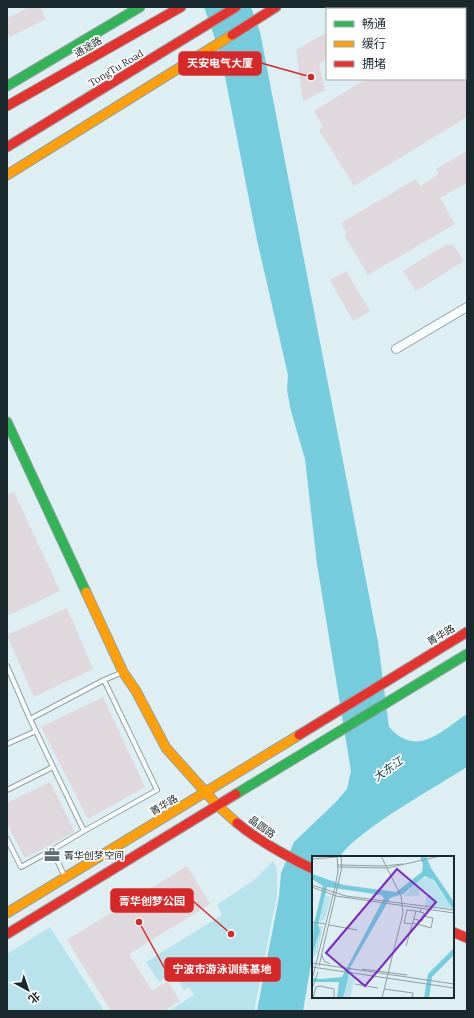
<svg xmlns="http://www.w3.org/2000/svg" width="474" height="1018" font-family="Lora,'Noto Sans SC',serif">
	<style>
		.green { fill: #b8e3ec }
		.water { fill: #75ccdd }
		.building { fill: #dfd9de }
		.lines { fill: none; stroke-linecap: round; stroke-linejoin: round }
		.lane-casing { stroke: #92a1a4; stroke-width: 6 }
		.street-casing { stroke: #92a1a4; stroke-width: 10 }
		.fast-casing { stroke: #92a1a4; stroke-width: 11 }
		.slow-casing { stroke: #92a1a4; stroke-width: 11 }
		.jam-casing { stroke: #92a1a4; stroke-width: 11 }
		.lane { stroke: #fafdfd; stroke-width: 4 }
		.street { stroke: #fafdfd; stroke-width: 8 }
		.fast { stroke: #30b455; stroke-width: 9 }
		.slow { stroke: #ff9f0a; stroke-width: 9 }
		.jam { stroke: #e5322d; stroke-width: 9 }
		.labels { text-anchor: middle; dominant-baseline: central; stroke-width: 3.5; stroke-linejoin: round; paint-order: stroke }
		.street-label { font-size: 10px; fill: #19292d; stroke: #fff }
		.poi-label { font-size: 10px; fill: #19292d; stroke: #fff; text-anchor: start }
		.water-label { font-size: 11px; font-style: italic; fill: #00363f; stroke: #fff }
		.inset-road { fill: none; stroke: #8fa0a4; stroke-width: 1 }
		.view { fill: #7b2cbf; fill-opacity: 0.15; stroke: #7b2cbf; stroke-width: 2 }
		.inset-edge { fill: none; stroke: #19292d; stroke-width: 2 }
		.leader { fill: none; stroke: #d62828; stroke-width: 1.5 }
		.callout-dot { fill: #d62828; stroke: #fff; stroke-width: 1.5 }
		.callout { fill: #d62828; stroke: #d62828; stroke-width: 1.5 }
		.callout-label { font-size: 11px; text-anchor: middle; font-weight: bold; fill: #fff }
	</style>
	<rect width="100%" height="100%" fill="#ddeff3"/>
	<path class="green" d="M273,861L277,869V895L254,1011H169L194,995L189,987L184,990L173,973L159,982L146,962L222,915L217,905L254,880Z
		M50,927L104,1011H7V954Z"/>
	<path class="water" d="M204,7H251L260,32L378,642L389,727C417,758 440,732 467,714V767C439,785 354,832 340,857H313V952L303,1011H257L279,897L281,873L294,842L336,802L347,789L351,771L317,564L305,459L291,411L287,390L288,375L257,240L221,56Z"/>
	<path class="building" d="M29,7H40L46,19L10,37L7,31V18Z
		M327,32V59L319,64L325,90L303,101L296,50Z
		M366,79H467V117L354,186L319,130L323,127L314,111Z
		M467,151V183L440,198L455,224L368,275L345,236L346,232L341,223L416,179L420,186L439,174L436,169Z
		M447,244L449,246L453,244L464,261L416,291L403,271Z
		M346,271L370,311L353,321L330,280Z
		M14,492L60,591L7,616V495Z
		M67,608L93,669L34,697L7,635Z
		M103,697L145,787L88,819L41,727Z
		M50,782L75,832L25,858L7,824V803Z
		M187,866L210,904L129,954L152,991L168,981L180,1001L164,1011H111L67,940Z"/>
	<g class="lines">
		<defs>
			<path id="lane" d="M7,666L30,719L84,831L52,850L65,877
				M104,680L123,672
				M30,719L104,680L157,790L84,831
				M7,744L36,731
				M7,790L53,767
				M7,839L21,867L52,850"/>
			<path id="street" d="M396,349L467,307"/>
			<path id="fast" d="M7,86L140,7
				M7,422L86,592
				M236,794L467,654"/>
			<path id="slow" d="M7,175L232,35
				M86,592L123,672L136,691L166,748L218,806L237,823
				M7,913L299,735"/>
			<path id="jam" d="M232,35L276,7
				M7,106L181,7
				M7,147L236,7
				M299,735L467,632
				M237,823C260,842 286,856 313,869
				M453,932L467,938
				M7,934L236,794"/>
		</defs>
		<use href="#lane" class="lane-casing"/>
		<use href="#street" class="street-casing"/>
		<use href="#fast" class="fast-casing"/>
		<use href="#slow" class="slow-casing"/>
		<use href="#jam" class="jam-casing"/>
		<use href="#lane" class="lane"/>
		<use href="#street" class="street"/>
		<use href="#fast" class="fast"/>
		<use href="#slow" class="slow"/>
		<use href="#jam" class="jam"/>
	</g>
	<defs>
		<symbol id="office-bare" viewBox="-9 -9 18 18"><path d="M-6-3h4V-5.5h4V-3h4V5H-6ZM-1-4.5V-3h2v-1.5ZM-6 0V1H6V0Z" fill="#5e6e72" stroke="#fff" stroke-width="2.5" paint-order="stroke"/></symbol>
	</defs>
	<g fill-rule="evenodd">
		<use href="#office-bare" x="41" y="844" width="22" height="22"/>
	</g>
	<g class="labels">
		<g class="street-label">
			<text transform="translate(88 47) rotate(-30)">通途路</text>
			<text transform="translate(116 68) rotate(-31)">TongTu Road</text>
			<text transform="translate(441 635) rotate(-31)">菁华路</text>
			<text transform="translate(164 805) rotate(-31)">菁华路</text>
			<text transform="translate(262 827) rotate(36)">晶圆路</text>
		</g>
		<g class="poi-label">
			<text x="64" y="855">菁华创梦空间</text>
		</g>
		<g class="water-label">
			<text transform="translate(388 769) rotate(-35)">大东江</text>
		</g>
	</g>
	<g transform="translate(312 856)">
		<rect width="142" height="142" fill="#ddeff3"/>
		<path d="M117,21L121,24L140,53L113,50L115,35L106,34L108,40H91L111,22ZM13,39L19,41L13,63L7,66ZM0,67L11,71L5,97L0,102ZM35,120L43,121L38,142H31Z" fill="#b8e3ec"/>
		<path d="M108,0H114L119,12L142,46V55L122,24L113,20L91,38L78,42L39,110L31,142H25L27,126H0V122L9,123L30,121L72,42L69,39L15,31L6,69L8,75L0,99L2,68L11,30L0,23V18L32,29L84,36L110,16L111,9ZM142,92V99L120,121L117,142H112L116,118Z" fill="#75ccdd"/>
		<path class="inset-road" d="M69,0L89,40L91,57L70,142M0,3L25,1M26,9L72,10L91,8M26,11L76,12L128,0M0,29L34,40L142,54M0,31L24,40L142,57M102,63L110,65L112,57L108,56M0,66L14,68M101,67L119,72L121,62L111,60M101,68L92,67L95,54L104,55M17,69L45,74M94,90L104,55L108,56L109,53M10,99L12,105L18,108M0,107L142,128M7,110L30,11L29,0M0,111L142,132M50,113L95,119M0,124L23,31L26,15L25,0M43,128L66,132M0,133L6,116M72,133L101,137L100,142M1,142L4,131L8,130L22,133V142"/>
		<path class="view" d="M85,13L124,46L53,130L14,97Z"/>
		<rect width="142" height="142" class="inset-edge"/>
	</g>
	<path class="leader" d="M311 77L261 63M231 934L193 901M139 922L165 969"/>
	<g class="callout-dot">
		<circle cx="311" cy="77" r="4"/>
		<circle cx="231" cy="934" r="4"/>
		<circle cx="139" cy="922" r="4"/>
	</g>
	<g class="callout">
		<rect x="179" y="52" width="82" height="23" rx="4"/>
		<rect x="111" y="889" width="82" height="23" rx="4"/>
		<rect x="165" y="958" width="115" height="23" rx="4"/>
	</g>
	<g class="callout-label">
		<text x="220" y="67">天安电气大厦</text>
		<text x="152" y="905">菁华创梦公园</text>
		<text x="222" y="973">宁波市游泳训练基地</text>
	</g>
	<rect width="474" height="1018" fill="none" stroke="#19292d" stroke-width="16"/>
	<rect x="326" y="8" width="140" height="72" fill="#ffffff" stroke="#a3a9ab"/>
	<rect x="334" y="21" width="20" height="6" fill="#30b455" stroke="#a3a9ab"/>
	<text x="362" y="28" font-size="12" fill="#19292d">畅通</text>
	<rect x="334" y="41" width="20" height="6" fill="#ff9f0a" stroke="#a3a9ab"/>
	<text x="362" y="48" font-size="12" fill="#19292d">缓行</text>
	<rect x="334" y="61" width="20" height="6" fill="#e5322d" stroke="#a3a9ab"/>
	<text x="362" y="68" font-size="12" fill="#19292d">拥堵</text>
	<g transform="translate(28 990) rotate(140)" stroke="#ffffff" stroke-width="3" paint-order="stroke">
	<path d="M0-3L7 15L0 10L-7 15Z" fill="#19292d"/>
	<text y="-6" font-size="11" font-weight="bold" text-anchor="middle" fill="#19292d">北</text>
	</g>
</svg>
